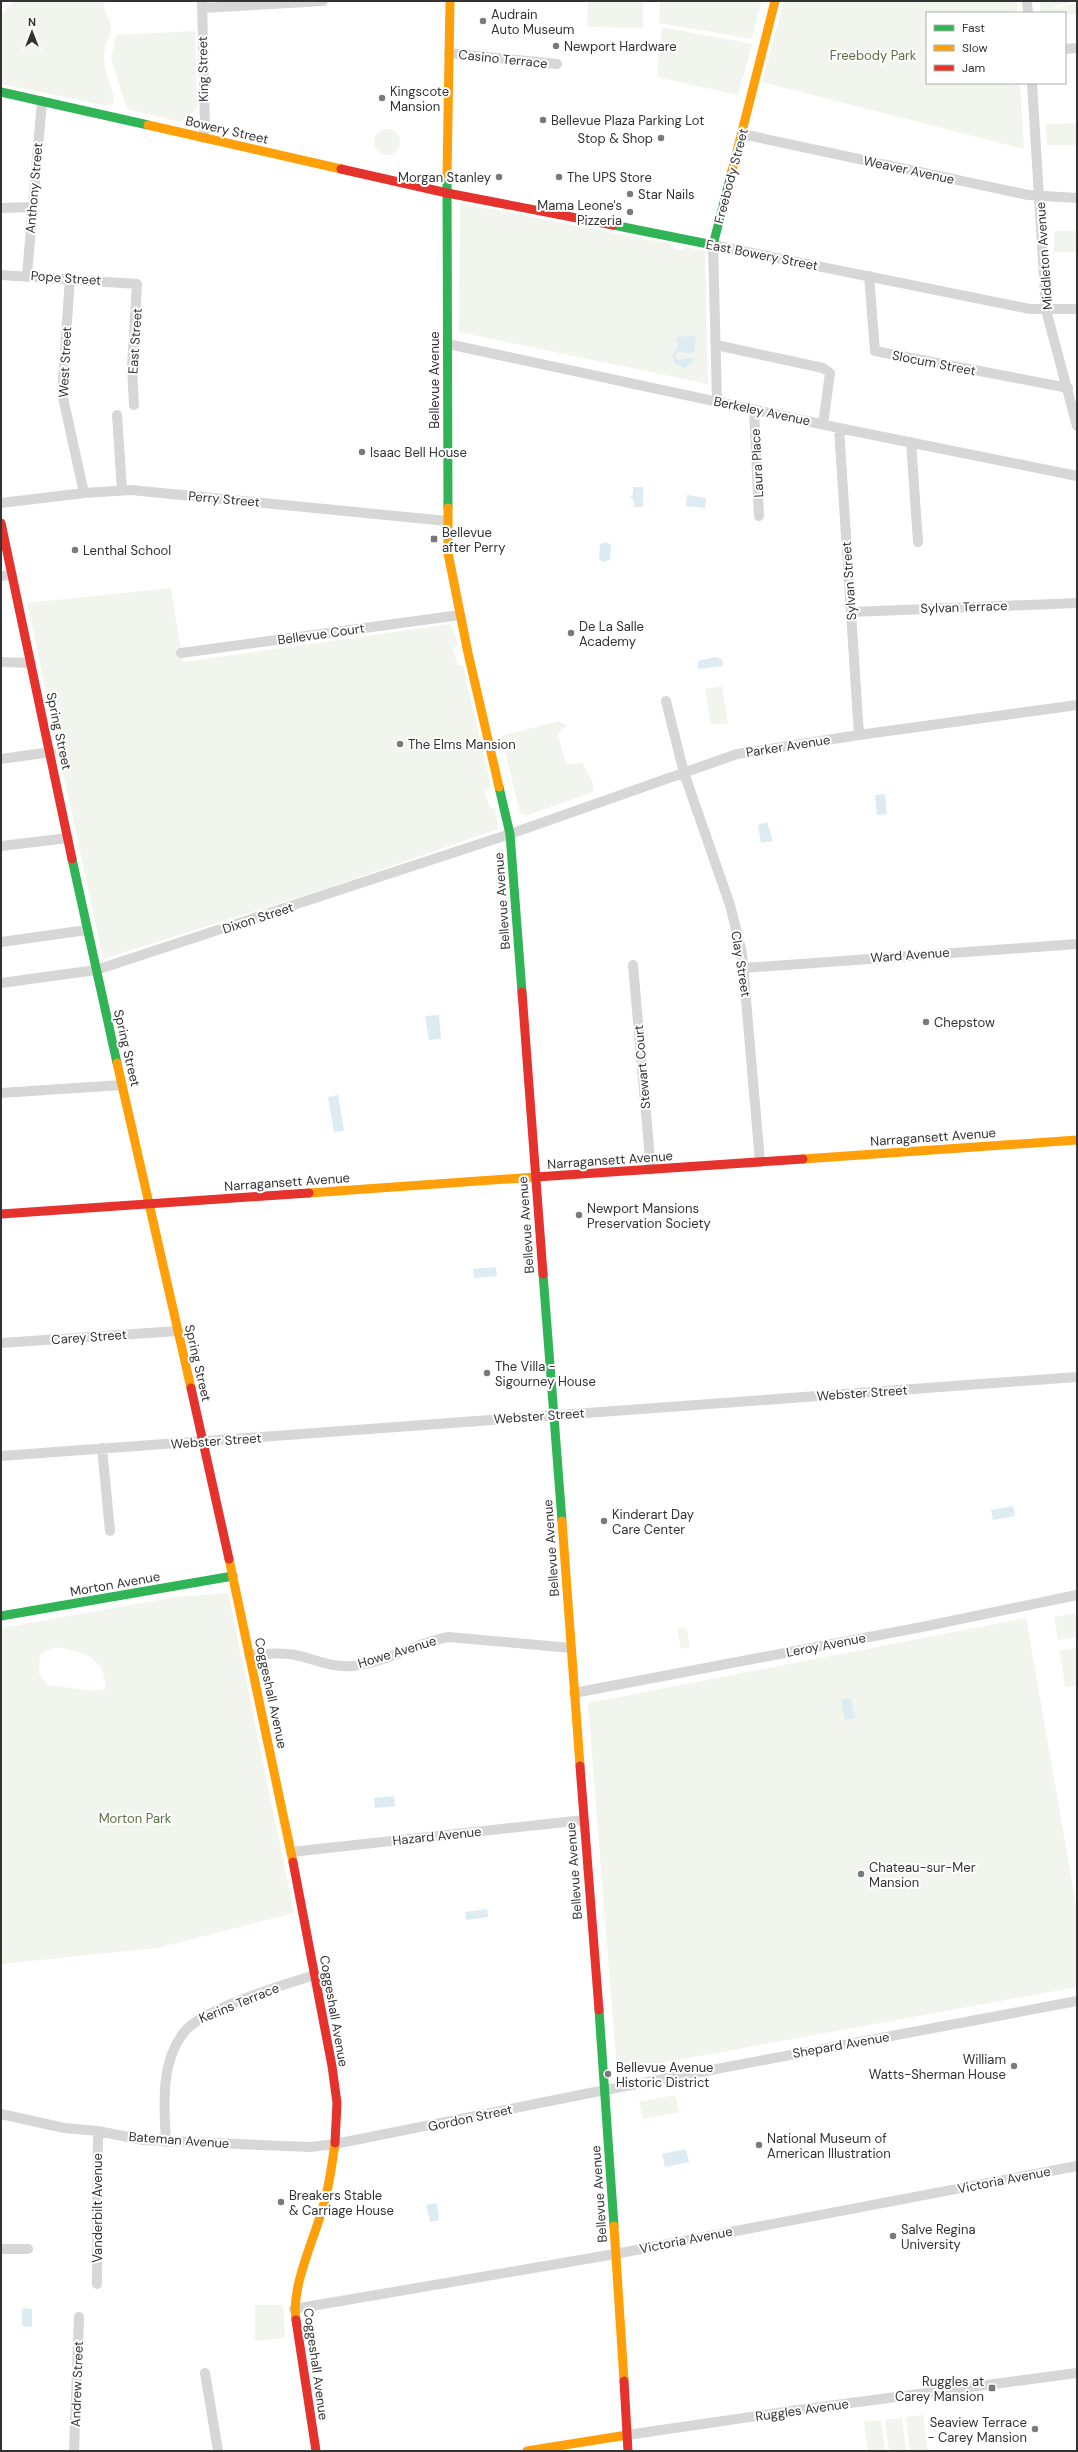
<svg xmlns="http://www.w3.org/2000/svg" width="1078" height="2452" font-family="'DM Sans',sans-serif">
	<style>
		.green { fill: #f1f5ed; fill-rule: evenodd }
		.water { fill: #ddebf3 }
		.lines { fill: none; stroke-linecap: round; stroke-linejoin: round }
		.street { stroke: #d7d7d7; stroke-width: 10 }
		.fast { stroke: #30b455; stroke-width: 9 }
		.slow { stroke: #ff9f0a; stroke-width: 9 }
		.jam { stroke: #e5322d; stroke-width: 9 }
		.poi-dot { fill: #7a7a7a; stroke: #fff; stroke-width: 1.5 }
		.labels { text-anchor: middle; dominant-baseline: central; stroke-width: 4; stroke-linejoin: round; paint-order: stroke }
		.poi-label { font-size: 13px; fill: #333; stroke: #fff; text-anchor: start }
		.park-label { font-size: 13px; fill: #56703f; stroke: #fff }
		.street-label { font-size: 13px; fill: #333; stroke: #fff }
	</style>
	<rect width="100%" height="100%" fill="#fff"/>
	<path class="green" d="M14,1H104C103,11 109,16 111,25C112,35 104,45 104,55C103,72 114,87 114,104L110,103L107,106L1,84V15Z
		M588,1H643V28L587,27Z
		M660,1H762L752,39L659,23Z
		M784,1H1017V13H927V83H1020L1024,149L762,82Z
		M1040,1H1077L1055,6L1054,8L1077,4V15L1040,13Z
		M662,27L752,44L738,95L657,77Z
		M195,31L197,109L181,122L127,109L111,59L116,35Z
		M1077,123V145H1047L1046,124Z
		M374 142a13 13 0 1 1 26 0a13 13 0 1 1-26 0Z
		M460,203L671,244L675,250H682L685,247L705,251L708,384L459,332Z
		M1054,231H1077V252H1054Z
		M171,588L183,662L451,624L458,645L453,648L458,665L463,666L491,786L485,792L490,808H495L498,829L328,888L103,959L27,603Z
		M722,686L728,723L711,725L705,689Z
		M559,721L568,726L562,729L558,735L565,761L568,764L582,763L592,780L594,792L527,815L520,813L501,736Z
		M226,1593L229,1597L294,1913L157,1948L1,1964V1628L170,1598ZM54,1647C81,1651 107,1657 105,1689L95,1691L48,1685L39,1674L40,1655Z
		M1077,1613V1637L1058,1640L1054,1617Z
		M1026,1618L1077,1910V1987L617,2071L588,1703Z
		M686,1627L690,1647L681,1649L677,1628Z
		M1076,1648L1077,1685L1065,1687L1060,1651Z
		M675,2095L679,2112L643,2119L639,2102Z
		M255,2305H283L285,2338L255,2341Z
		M923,2415L928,2451H910L906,2417Z
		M902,2418L906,2451H889L885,2420Z
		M881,2420L885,2451H868L864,2422Z"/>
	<path class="water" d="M683,335V337L694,336L696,339L694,352L687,353L680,351L675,355L677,360L695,358L691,364L684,368L675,364L672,356L678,347L676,338Z
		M633,487H643V507H634V500L630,497L633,494Z
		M687,495L706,498L705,508L686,506Z
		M607,542L611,545L610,560L603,562L599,559L600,544Z
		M715,657L722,659L723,666L698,669V661Z
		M885,794L887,814L877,815L875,795Z
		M767,822L773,841L761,843L758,825Z
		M439,1015L441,1039L429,1040L425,1016Z
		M338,1095L344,1131L334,1132L328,1097Z
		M496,1267L497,1276L474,1278L473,1269Z
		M1013,1506L1015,1516L993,1520L991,1510Z
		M851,1698L855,1718L845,1720L841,1700Z
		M394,1796L395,1806L375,1808L374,1798Z
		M487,1909L488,1917L466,1920L465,1912Z
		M686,2149L689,2162L665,2167L662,2154Z
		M437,2203L439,2220L430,2222L426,2205Z
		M26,2308L32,2309V2326L26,2327L22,2325V2309Z"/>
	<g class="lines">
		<path class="street" d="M202,1L205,125L203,138
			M1027,1L1028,13
			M202,8L323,1
			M1065,49L1077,48
			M449,53L557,64
			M1032,83L1046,310L1077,426
			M742,134L1028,195L1077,198
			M1,208L33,207
			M1,275L137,284L132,367L134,405
			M27,275L42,101
			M869,276L875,351L1068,388
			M70,278L62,393L84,493
			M448,344L839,428L1077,476
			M716,345L823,368L830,373L823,424
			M717,401L713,245L1030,309H1077
			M754,410L759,516
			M117,415L122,490
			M839,428L859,735
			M911,442L918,542
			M1,503L84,493L131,490L447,521
			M1,576L12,575
			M851,612L1077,603
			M181,653L460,615
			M1,662L31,663
			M666,701L684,773L730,905L742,953L760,1162
			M1,759L51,752
			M1,846L68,838
			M1,942L87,930
			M633,965L651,1170
			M744,968L1077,944
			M1,983L96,970L510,834L737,754L859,735L1077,705
			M1,1093L122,1085
			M1,1343L178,1331
			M102,1448L110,1531
			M1,1456L1077,1377
			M249,1655C264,1654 280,1652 295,1655C315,1659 332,1668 352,1666C386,1663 416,1642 449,1637L571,1648
			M574,1693L927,1626L1077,1595
			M291,1852L584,1820
			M1,2114L64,2128L98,2131L143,2140L310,2147L335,2144L605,2090L1077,2001
			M166,2142C164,2106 160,2061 185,2031C203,2009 285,1984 315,1975
			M1,2249H28
			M97,2284L98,2131
			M294,2309L615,2254L1077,2166
			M205,2373L218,2451
			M627,2435L798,2410L1077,2373
			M74,2451L79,2317"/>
		<path class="fast" d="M1,92L148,125
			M447,175L448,508
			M613,225L713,245L732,171
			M499,787L510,834L522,992
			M72,859L117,1063
			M543,1274L562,1521
			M1,1616L233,1576
			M599,2010L614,2226"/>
		<path class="slow" d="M148,125L341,169
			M732,171L775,1
			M447,175L450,1
			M448,508V553L468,653L499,787
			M117,1063L191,1388
			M803,1159L1077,1140
			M309,1193L536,1177
			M562,1521L580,1766
			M229,1559L293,1862
			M614,2226L624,2381
			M296,2320C291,2287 313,2242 322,2210C329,2189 332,2165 335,2143
			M527,2451L627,2435"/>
		<path class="jam" d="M341,169L447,193L613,225
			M1,523L72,859
			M522,992L543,1274
			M536,1177L803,1159
			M1,1214L309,1193
			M191,1388L229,1559
			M580,1766L599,2010
			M293,1862L332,2066L337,2103L335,2143
			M296,2320L316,2451
			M624,2381L628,2451"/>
	</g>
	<g class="poi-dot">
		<circle cx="483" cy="21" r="4"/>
		<circle cx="556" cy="46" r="4"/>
		<circle cx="382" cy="98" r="4"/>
		<circle cx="543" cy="120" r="4"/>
		<circle cx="661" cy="138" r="4"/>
		<circle cx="499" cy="177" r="4"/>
		<circle cx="559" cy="177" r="4"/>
		<circle cx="630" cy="194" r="4"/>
		<circle cx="630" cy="212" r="4"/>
		<circle cx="362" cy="452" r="4"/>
		<rect x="430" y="535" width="8" height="8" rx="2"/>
		<circle cx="75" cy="550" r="4"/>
		<circle cx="571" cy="633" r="4"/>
		<circle cx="400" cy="744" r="4"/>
		<circle cx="926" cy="1022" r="4"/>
		<circle cx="579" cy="1215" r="4"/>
		<circle cx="487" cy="1373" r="4"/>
		<circle cx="604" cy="1521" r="4"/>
		<circle cx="861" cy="1874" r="4"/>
		<circle cx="1014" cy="2066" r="4"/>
		<circle cx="608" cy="2074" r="4"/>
		<circle cx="759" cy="2145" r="4"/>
		<circle cx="281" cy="2202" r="4"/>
		<circle cx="893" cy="2236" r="4"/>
		<rect x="988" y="2384" width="8" height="8" rx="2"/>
		<circle cx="1035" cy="2429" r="4"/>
	</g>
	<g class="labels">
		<g class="poi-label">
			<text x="491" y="14">Audrain<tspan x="491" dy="15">Auto Museum</tspan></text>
			<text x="564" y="46">Newport Hardware</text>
			<text x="390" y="91">Kingscote<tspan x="390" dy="15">Mansion</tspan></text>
			<text x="551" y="120">Bellevue Plaza Parking Lot</text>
			<text x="653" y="138" text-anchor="end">Stop &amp; Shop</text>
			<text x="491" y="177" text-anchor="end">Morgan Stanley</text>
			<text x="567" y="177">The UPS Store</text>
			<text x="638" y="194">Star Nails</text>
			<text x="622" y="205" text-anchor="end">Mama Leone's<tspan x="622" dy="15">Pizzeria</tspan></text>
			<text x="370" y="452">Isaac Bell House</text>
			<text x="442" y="532">Bellevue<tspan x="442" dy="15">after Perry</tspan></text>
			<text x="83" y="550">Lenthal School</text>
			<text x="579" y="626">De La Salle<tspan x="579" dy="15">Academy</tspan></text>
			<text x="408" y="744">The Elms Mansion</text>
			<text x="934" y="1022">Chepstow</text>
			<text x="587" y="1208">Newport Mansions<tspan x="587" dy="15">Preservation Society</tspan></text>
			<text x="495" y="1366">The Villa -<tspan x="495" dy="15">Sigourney House</tspan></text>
			<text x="612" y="1514">Kinderart Day<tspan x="612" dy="15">Care Center</tspan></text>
			<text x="869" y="1867">Chateau-sur-Mer<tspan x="869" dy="15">Mansion</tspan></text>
			<text x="1006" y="2059" text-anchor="end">William<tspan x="1006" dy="15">Watts-Sherman House</tspan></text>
			<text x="616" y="2067">Bellevue Avenue<tspan x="616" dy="15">Historic District</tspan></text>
			<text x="767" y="2138">National Museum of<tspan x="767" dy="15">American Illustration</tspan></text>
			<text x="289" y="2195">Breakers Stable<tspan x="289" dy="15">&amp; Carriage House</tspan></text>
			<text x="901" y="2229">Salve Regina<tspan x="901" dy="15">University</tspan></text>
			<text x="984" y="2381" text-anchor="end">Ruggles at<tspan x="984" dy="15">Carey Mansion</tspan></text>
			<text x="1027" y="2422" text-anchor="end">Seaview Terrace<tspan x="1027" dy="15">- Carey Mansion</tspan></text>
		</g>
		<g class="park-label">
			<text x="873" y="55">Freebody Park</text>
			<text x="135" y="1818">Morton Park</text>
		</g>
		<g class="street-label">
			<text transform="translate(503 59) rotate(6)">Casino Terrace</text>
			<text transform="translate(203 69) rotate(-91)">King Street</text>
			<text transform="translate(227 130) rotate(13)">Bowery Street</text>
			<text transform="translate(909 170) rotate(12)">Weaver Avenue</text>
			<text transform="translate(731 176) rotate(-75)">Freebody Street</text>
			<text transform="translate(34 188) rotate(-85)">Anthony Street</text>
			<text transform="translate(762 255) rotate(11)">East Bowery Street</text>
			<text transform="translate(1044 256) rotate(-94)">Middleton Avenue</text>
			<text transform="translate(66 278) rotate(4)">Pope Street</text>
			<text transform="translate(135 341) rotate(-86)">East Street</text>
			<text transform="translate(65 362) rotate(-87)">West Street</text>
			<text transform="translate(934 363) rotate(11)">Slocum Street</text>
			<text transform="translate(434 380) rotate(-90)">Bellevue Avenue</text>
			<text transform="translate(762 411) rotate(12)">Berkeley Avenue</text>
			<text transform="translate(757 463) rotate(-93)">Laura Place</text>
			<text transform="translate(224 499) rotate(5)">Perry Street</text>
			<text transform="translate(849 581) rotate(-94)">Sylvan Street</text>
			<text transform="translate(964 607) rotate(-2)">Sylvan Terrace</text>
			<text transform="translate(321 634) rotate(-8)">Bellevue Court</text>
			<text transform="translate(59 731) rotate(78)">Spring Street</text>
			<text transform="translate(788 746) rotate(-9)">Parker Avenue</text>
			<text transform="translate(502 901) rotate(-94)">Bellevue Avenue</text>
			<text transform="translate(258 918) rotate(-18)">Dixon Street</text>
			<text transform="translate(910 955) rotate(-4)">Ward Avenue</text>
			<text transform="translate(741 964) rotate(81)">Clay Street</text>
			<text transform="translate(127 1048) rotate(77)">Spring Street</text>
			<text transform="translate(642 1067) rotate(-95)">Stewart Court</text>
			<text transform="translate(933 1137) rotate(-4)">Narragansett Avenue</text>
			<text transform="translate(610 1160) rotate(-4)">Narragansett Avenue</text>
			<text transform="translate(287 1182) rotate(-4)">Narragansett Avenue</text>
			<text transform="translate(526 1225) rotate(-94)">Bellevue Avenue</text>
			<text transform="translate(89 1337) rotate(-4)">Carey Street</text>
			<text transform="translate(198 1363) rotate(77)">Spring Street</text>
			<text transform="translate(862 1393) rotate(-4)">Webster Street</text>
			<text transform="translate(539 1416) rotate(-4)">Webster Street</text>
			<text transform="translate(216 1441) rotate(-4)">Webster Street</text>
			<text transform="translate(551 1548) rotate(-94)">Bellevue Avenue</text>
			<text transform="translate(115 1584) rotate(-10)">Morton Avenue</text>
			<text transform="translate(826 1645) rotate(-11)">Leroy Avenue</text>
			<text transform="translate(397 1652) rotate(-17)">Howe Avenue</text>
			<text transform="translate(271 1693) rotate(78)">Coggeshall Avenue</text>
			<text transform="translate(437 1836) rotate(-6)">Hazard Avenue</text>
			<text transform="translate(574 1871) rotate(-94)">Bellevue Avenue</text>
			<text transform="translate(239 2003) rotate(-22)">Kerins Terrace</text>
			<text transform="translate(334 2011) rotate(80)">Coggeshall Avenue</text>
			<text transform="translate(841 2045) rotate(-10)">Shepard Avenue</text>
			<text transform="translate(470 2118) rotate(-12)">Gordon Street</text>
			<text transform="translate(179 2140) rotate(4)">Bateman Avenue</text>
			<text transform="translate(1004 2180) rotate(-11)">Victoria Avenue</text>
			<text transform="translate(599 2194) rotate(-94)">Bellevue Avenue</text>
			<text transform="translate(97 2208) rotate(-90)">Vanderbilt Avenue</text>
			<text transform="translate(686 2240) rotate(-11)">Victoria Avenue</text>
			<text transform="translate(316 2364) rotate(82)">Coggeshall Avenue</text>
			<text transform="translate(77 2384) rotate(-88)">Andrew Street</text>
			<text transform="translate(802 2410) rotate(-8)">Ruggles Avenue</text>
		</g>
	</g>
	<rect width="1078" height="2452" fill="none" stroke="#333333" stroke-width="4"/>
	<rect x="926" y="12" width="140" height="72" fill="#ffffff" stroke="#adadad"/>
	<rect x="934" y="25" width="20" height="6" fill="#30b455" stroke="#adadad"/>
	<text x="962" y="32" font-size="12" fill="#333333">Fast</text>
	<rect x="934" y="45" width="20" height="6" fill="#ff9f0a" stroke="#adadad"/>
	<text x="962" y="52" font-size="12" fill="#333333">Slow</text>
	<rect x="934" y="65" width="20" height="6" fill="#e5322d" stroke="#adadad"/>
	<text x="962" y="72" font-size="12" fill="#333333">Jam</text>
	<g transform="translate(32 32)" stroke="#ffffff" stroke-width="3" paint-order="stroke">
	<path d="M0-3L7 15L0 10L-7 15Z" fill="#333333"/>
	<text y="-6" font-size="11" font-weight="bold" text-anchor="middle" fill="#333333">N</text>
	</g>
</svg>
